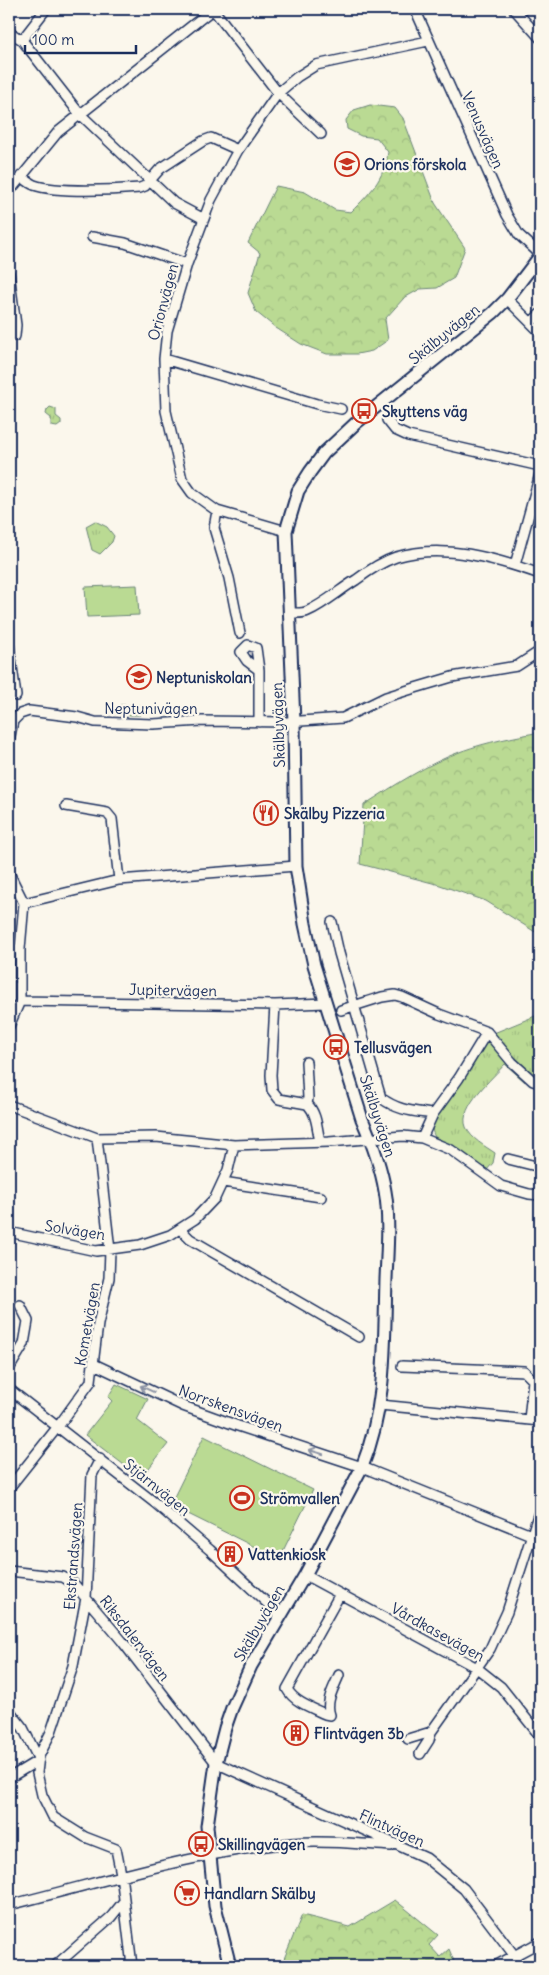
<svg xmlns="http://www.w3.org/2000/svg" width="549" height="1975" font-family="Delius,sans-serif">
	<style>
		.forest { fill: url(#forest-crowns); stroke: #6a8478 }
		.park { fill: url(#park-tufts); stroke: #6a8478 }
		.garden { fill: #bada93; stroke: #6a8478 }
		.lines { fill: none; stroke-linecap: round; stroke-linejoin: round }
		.minor-casing { stroke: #1b2f5e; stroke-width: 12 }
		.tertiary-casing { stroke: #1b2f5e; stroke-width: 15 }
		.minor { stroke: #fbf7ec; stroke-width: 9 }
		.tertiary { stroke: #fbf7ec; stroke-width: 11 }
		.oneway { stroke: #8b93a5 }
		.labels { text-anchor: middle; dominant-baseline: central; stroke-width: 4.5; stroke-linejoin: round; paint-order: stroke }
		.street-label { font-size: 15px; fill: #1b2f5e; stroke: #fbf7ec }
		.poi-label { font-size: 15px; font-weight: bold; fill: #1b2f5e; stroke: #fbf7ec; text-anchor: start }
	</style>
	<defs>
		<pattern id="forest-crowns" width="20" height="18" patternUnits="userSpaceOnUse" patternTransform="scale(1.25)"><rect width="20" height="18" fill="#bada93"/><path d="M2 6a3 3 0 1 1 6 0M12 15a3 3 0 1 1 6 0" fill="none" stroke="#9fbb81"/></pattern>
		<pattern id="park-tufts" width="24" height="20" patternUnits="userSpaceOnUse" patternTransform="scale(1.25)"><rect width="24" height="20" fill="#bada93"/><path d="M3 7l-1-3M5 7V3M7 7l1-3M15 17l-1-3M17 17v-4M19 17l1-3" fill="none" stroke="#9fbb81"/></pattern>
	</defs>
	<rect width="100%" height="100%" fill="#fbf7ec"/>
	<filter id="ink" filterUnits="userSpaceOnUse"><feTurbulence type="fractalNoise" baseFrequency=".02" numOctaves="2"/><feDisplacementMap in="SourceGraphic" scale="10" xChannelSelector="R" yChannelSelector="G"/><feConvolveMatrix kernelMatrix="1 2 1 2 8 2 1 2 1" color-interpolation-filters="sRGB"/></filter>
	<g filter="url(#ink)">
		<path class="forest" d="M370,105L395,108L403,118L435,203L465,248L454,278L437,288L420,289L404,298L385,319L388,340L372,351L357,354H327L301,344L276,328L256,312L248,293L260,253L248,243L276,186L305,192L335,210L351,212C370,193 384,180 388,152L377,138L361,136L347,129L346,120L354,110Z
			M540,732V935L486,901L440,885L360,864L364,805C395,785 427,764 462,751C487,742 514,737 540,732Z
			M395,1900L438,1935L429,1945L440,1957L449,1949L456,1966H281L302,1915L350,1927Z"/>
		<path class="park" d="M50,407L56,409V416L61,420V424L57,427L51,426V418L46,414L47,410Z
			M95,521L107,527L114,536L112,542L100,554L92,550L86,526Z
			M540,1014V1039L536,1070L525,1082L505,1064C493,1078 458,1107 466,1127C471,1139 485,1146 495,1153L493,1163L486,1171L467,1155L435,1137C430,1129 433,1123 436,1115L489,1035Z"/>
		<path class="garden" d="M137,585L139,615L87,617L85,587Z
			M120,705H140V715H120Z
			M116,1384L148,1399L137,1420L168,1444L141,1478L85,1435L112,1401L108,1397Z
			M204,1436L313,1490L279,1559L170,1505Z"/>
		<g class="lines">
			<defs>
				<path id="minor" d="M415,9L507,215L519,235L540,254
					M514,9L540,38
					M9,32L22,40L79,113L174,203L204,219
					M22,40L46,9
					M21,176C25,179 29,183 34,185C57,193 115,190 140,188L145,186L160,169L203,141L211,138L238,150
					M9,192L58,132L213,9L278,93L321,134
					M92,237L125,243L187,264
					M9,273L16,325L15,336
					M507,299L540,332
					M531,323L540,314
					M164,359L317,404L341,409
					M387,420L395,430L408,436L540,466
					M217,511L214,528L229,578L240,633
					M286,531L217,511L192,493L182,479L166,411L164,359L167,331L187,264L211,200L238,150L278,93L297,77L316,65L428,41
					M515,565L540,474
					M290,613C295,613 303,614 308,611C324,604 341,589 356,580C368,571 381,562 396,557C444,543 494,558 540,574
					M9,644L16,696
					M259,722V670L247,661L241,652L248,645L256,648L259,670
					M9,741L13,721L20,714L29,711L77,717L95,722L153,724L202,721L287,722L343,718L386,697L415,688L452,677L517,666L540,651
					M66,806L107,813L112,819L119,880
					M9,873L24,903L20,949V1001L9,1026
					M24,903L119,880L296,866
					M332,922L339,953L381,1098C399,1111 412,1111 433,1114
					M9,949H20
					M20,1001L275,1005L326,1003
					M275,1005L271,1075L272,1090L279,1099L307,1104C317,1113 317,1129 320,1142
					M341,1010L382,997L395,995L402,997L439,1014L487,1032L512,1062L533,1081L540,1083
					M306,1062L308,1098L307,1104
					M9,1105L97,1138L156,1137L234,1145L329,1142L403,1136L422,1138L451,1150L501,1186L529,1194L540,1195
					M422,1138L433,1114L459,1078L487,1032
					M508,1159L540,1167
					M223,1182L321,1197
					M181,1230L190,1239L359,1337
					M9,1232L96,1251L140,1245L170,1235L195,1219L215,1198L228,1170L234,1145
					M94,1364L183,1406L238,1426L362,1467L531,1535
					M402,1366L524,1371L533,1380L529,1420
					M9,1369L24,1344L28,1321L20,1305
					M9,1389L155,1503L210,1550L280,1615
					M380,1405L540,1421
					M100,1459L92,1475L86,1598L73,1666L51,1732L39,1756L37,1773L42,1795L53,1817L85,1837L116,1849L121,1874L132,1966
					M9,1488L60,1424L91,1381L98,1324L109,1278L110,1250L97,1138
					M9,1571L63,1577L74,1584L122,1641L216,1763L426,1858L464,1889L514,1955L519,1966
					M305,1575L477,1668L501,1687L540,1736
					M339,1675C334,1688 325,1701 330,1715L325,1714C312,1708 294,1702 287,1689L340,1594
					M9,1710L23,1728L39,1760L9,1778
					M408,1739L431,1732
					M420,1754L429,1740L431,1732L490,1649L507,1612L540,1509
					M9,1905C103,1882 195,1852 292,1843C324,1840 359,1844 391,1846
					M55,1966L111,1917L124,1901
					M495,1966L540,1942"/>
				<path id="tertiary" d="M230,1966L215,1906L207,1826L216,1763L225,1728L232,1708L251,1666L305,1575L362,1467C387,1405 384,1344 386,1279C387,1252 390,1218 385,1191C381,1167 372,1142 362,1119L314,965L305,924L296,866L294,722L286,531L298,491L310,472L324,453L356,423L493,313L507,299L540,256"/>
			</defs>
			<use href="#minor" class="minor-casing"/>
			<use href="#tertiary" class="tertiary-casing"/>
			<use href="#minor" class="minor"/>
			<use href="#tertiary" class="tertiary"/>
		</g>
		<defs><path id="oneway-shaft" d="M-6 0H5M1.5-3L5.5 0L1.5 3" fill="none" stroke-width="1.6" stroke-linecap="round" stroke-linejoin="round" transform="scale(1.25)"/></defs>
		<g class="oneway">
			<use href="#oneway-shaft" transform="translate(147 1389) rotate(-155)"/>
			<use href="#oneway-shaft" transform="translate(316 1452) rotate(-163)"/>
		</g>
	</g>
	<defs>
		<symbol id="school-ring" viewBox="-11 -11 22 22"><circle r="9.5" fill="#fbf7ec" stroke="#c8321e" stroke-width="1.5"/><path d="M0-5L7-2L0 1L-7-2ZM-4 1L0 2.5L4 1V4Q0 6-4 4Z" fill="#c8321e"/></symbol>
		<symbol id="bus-ring" viewBox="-11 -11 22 22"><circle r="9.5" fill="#fbf7ec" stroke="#c8321e" stroke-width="1.5"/><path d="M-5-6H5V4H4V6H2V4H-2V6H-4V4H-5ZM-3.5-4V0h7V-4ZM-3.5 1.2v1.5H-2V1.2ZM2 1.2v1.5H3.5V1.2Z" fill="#c8321e"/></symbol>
		<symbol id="restaurant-ring" viewBox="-11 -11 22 22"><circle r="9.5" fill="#fbf7ec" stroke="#c8321e" stroke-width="1.5"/><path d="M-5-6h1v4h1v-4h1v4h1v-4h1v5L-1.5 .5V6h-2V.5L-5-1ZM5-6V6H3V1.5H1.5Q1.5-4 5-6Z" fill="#c8321e"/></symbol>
		<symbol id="stadium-ring" viewBox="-11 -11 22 22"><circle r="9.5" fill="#fbf7ec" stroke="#c8321e" stroke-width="1.5"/><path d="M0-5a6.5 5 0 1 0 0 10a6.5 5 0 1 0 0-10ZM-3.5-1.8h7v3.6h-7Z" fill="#c8321e"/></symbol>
		<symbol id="building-ring" viewBox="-11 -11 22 22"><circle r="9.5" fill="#fbf7ec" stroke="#c8321e" stroke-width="1.5"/><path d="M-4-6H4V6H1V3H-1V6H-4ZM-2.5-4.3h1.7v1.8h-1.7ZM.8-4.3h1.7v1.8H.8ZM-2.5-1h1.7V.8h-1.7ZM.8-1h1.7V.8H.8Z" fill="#c8321e"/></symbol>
		<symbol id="supermarket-ring" viewBox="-11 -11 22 22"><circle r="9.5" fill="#fbf7ec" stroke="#c8321e" stroke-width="1.5"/><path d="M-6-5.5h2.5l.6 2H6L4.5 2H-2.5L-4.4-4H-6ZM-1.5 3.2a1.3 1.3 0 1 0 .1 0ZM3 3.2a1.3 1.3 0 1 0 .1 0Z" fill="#c8321e"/></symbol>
	</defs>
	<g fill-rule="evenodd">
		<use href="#school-ring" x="333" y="150" width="28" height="28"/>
		<use href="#bus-ring" x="350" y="397" width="28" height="28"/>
		<use href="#school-ring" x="125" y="663" width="28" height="28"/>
		<use href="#restaurant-ring" x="252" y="799" width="28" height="28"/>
		<use href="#bus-ring" x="322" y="1033" width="28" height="28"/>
		<use href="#stadium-ring" x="228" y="1484" width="28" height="28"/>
		<use href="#building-ring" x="216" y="1540" width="28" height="28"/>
		<use href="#building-ring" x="282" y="1719" width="28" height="28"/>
		<use href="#bus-ring" x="187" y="1830" width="28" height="28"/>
		<use href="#supermarket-ring" x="173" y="1879" width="28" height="28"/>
	</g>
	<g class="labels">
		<g class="street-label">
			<text transform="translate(483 130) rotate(66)">Venusvägen</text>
			<text transform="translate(163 302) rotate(-75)">Orionvägen</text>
			<text transform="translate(444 334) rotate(-39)">Skälbyvägen</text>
			<text x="151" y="708">Neptunivägen</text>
			<text transform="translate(278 725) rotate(-92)">Skälbyvägen</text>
			<text transform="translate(173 990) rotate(1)">Jupitervägen</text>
			<text transform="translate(378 1116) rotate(72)">Skälbyvägen</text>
			<text transform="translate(75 1230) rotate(9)">Solvägen</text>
			<text transform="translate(87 1324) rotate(-80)">Kometvägen</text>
			<text transform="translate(231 1408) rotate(20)">Norrskensvägen</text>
			<text transform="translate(157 1487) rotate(39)">Stjärnvägen</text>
			<text transform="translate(73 1556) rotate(-86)">Ekstrandsvägen</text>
			<text transform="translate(259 1623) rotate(-60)">Skälbyvägen</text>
			<text transform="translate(438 1632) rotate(29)">Vårdkasevägen</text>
			<text transform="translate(135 1638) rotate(52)">Riksdalervägen</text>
			<text transform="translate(392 1828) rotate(24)">Flintvägen</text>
		</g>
		<g class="poi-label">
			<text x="364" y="164">Orions förskola</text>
			<text x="382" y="411">Skyttens väg</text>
			<text x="156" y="677">Neptuniskolan</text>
			<text x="284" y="813">Skälby Pizzeria</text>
			<text x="354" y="1047">Tellusvägen</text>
			<text x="260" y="1498">Strömvallen</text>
			<text x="248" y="1554">Vattenkiosk</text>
			<text x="314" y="1733">Flintvägen 3b</text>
			<text x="218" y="1844">Skillingvägen</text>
			<text x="204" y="1893">Handlarn Skälby</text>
		</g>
	</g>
	<rect width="549" height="1975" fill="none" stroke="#fbf7ec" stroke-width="30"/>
	<rect x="15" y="15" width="519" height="1945" fill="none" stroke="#1b2f5e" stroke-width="2" filter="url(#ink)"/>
	<path d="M25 45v8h111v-8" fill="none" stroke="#1b2f5e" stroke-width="2.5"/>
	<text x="32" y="45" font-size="15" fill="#1b2f5e" stroke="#fbf7ec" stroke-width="4" paint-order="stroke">100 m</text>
</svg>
